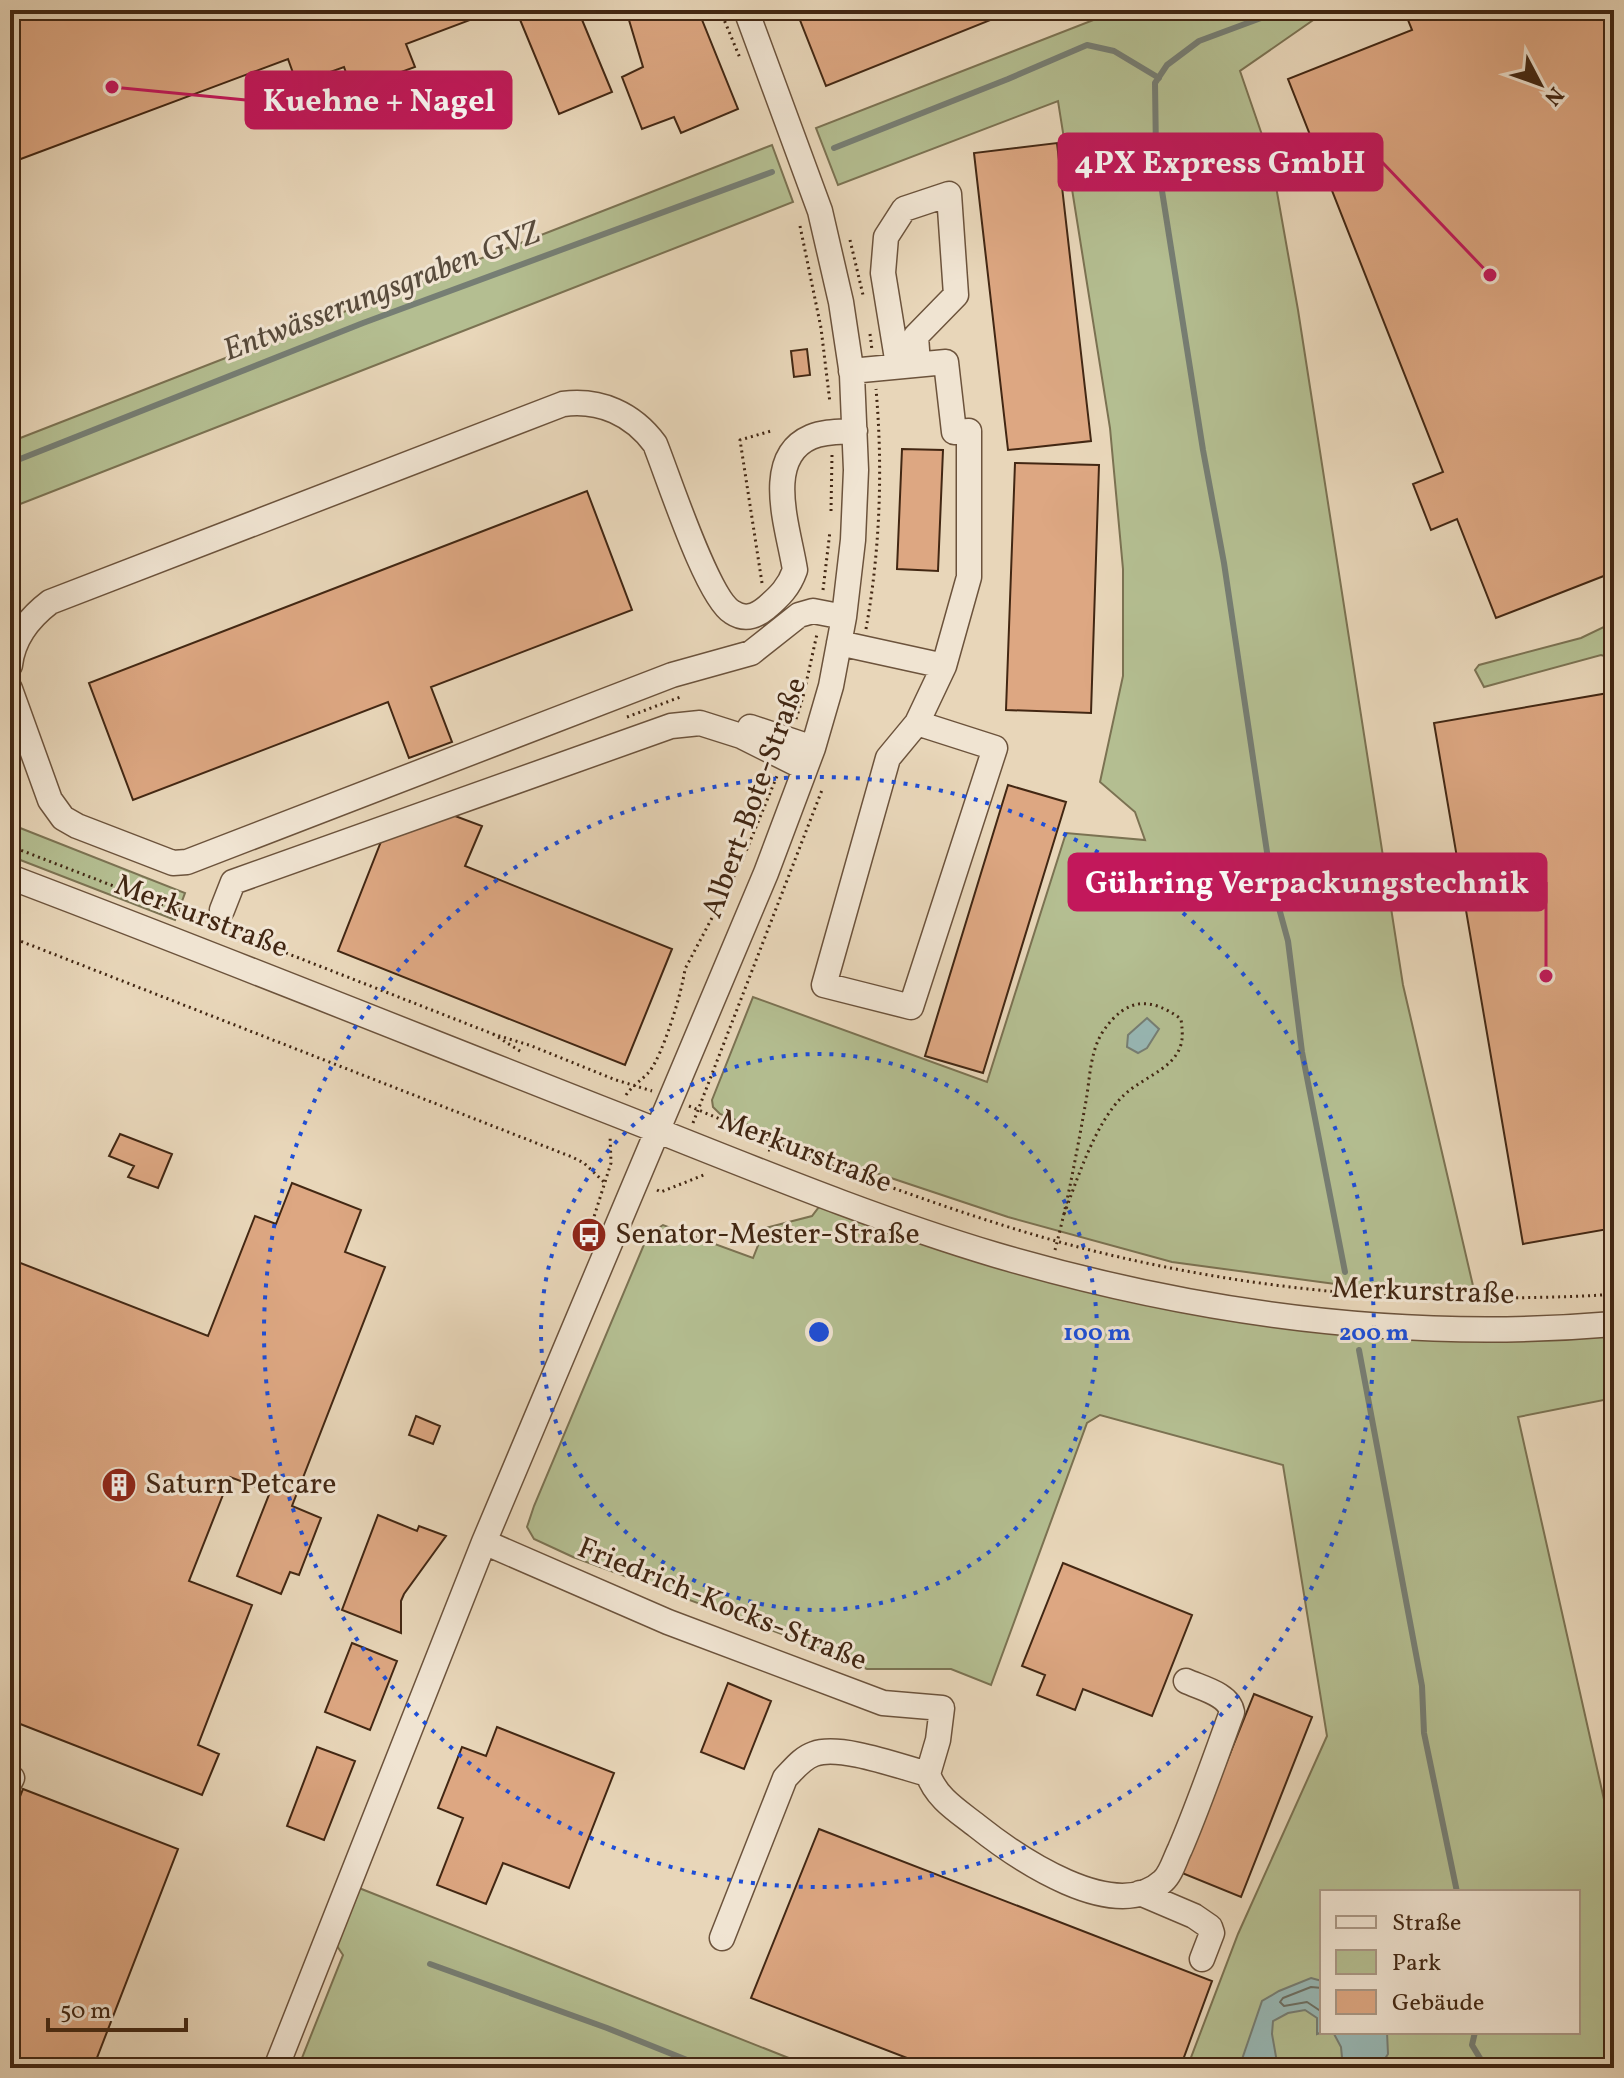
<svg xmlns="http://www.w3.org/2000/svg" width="1624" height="2078" font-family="Vollkorn,serif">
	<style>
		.green { fill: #b4be91; stroke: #7b7252; stroke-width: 2; fill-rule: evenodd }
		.water { fill: #98b8b5; stroke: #767e74; stroke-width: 2 }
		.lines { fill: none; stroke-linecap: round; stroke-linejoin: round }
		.shore { stroke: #6d7064; stroke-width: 2 }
		.stream { stroke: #767e74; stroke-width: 6 }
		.building { fill: #dda782; stroke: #422713; stroke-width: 2 }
		.minor-casing { stroke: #6c533c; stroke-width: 27 }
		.path { stroke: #422713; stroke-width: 3; stroke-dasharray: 2 4; stroke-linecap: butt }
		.minor { stroke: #f0e4d2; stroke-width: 24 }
		.ring { fill: none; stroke: #1d4ed8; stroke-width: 4; stroke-dasharray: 4 8 }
		.labels { text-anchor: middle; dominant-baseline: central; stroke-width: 6; stroke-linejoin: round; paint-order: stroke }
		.street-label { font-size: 30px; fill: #422713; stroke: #f0e4d2 }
		.poi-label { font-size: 30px; fill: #422713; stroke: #f0e4d2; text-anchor: start }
		.water-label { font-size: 32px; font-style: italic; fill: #584b3c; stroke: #f0e4d2 }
		.centre { fill: #1d4ed8; stroke: #f0e4d2; stroke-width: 4 }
		.ring-label { font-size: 24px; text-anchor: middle; font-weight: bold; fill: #1d4ed8; stroke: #f0e4d2; stroke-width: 6; stroke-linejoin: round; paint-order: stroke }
		.leader { fill: none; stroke: #c2185b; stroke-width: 3 }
		.callout-dot { fill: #c2185b; stroke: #f0e4d2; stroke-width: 3 }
		.callout { fill: #c2185b; stroke: #c2185b; stroke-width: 3 }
		.callout-label { font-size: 32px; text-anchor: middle; font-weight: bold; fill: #fff }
	</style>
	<rect width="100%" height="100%" fill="#e8d6b9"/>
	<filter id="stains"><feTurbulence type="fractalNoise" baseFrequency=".0025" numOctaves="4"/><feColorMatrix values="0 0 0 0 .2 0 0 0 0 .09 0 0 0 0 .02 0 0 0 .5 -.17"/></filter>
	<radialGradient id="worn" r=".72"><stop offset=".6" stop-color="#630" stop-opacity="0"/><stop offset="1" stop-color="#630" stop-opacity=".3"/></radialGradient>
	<path class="green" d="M1119,10H1319V16L1240,71L1272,164L1298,310L1403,985L1474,1290L1365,1288L1172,1262L1008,1217L858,1167L720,1114L713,1107L712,1100L753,997L987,1082L1066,833L1145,840L1135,812L1100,782L1123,676V569L1110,428L1058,101L838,185L816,128Z
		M772,145L793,202L10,508V442Z
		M1614,622V659L1601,655L1484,687L1475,670L1479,665L1581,638Z
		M10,824L185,893L175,920L10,856Z
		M819,1207L1230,1320L1346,1335L1446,1339L1614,1334V1398L1518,1417L1614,1844V2068H1187L1238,1934L1327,1736L1283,1465L1100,1415L1087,1423L991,1685L951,1669H867L787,1636L573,1557L534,1539L527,1527L534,1506L648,1235L663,1225L753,1258L765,1228L812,1216ZM1322,1892H1578V2032H1322Z
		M359,1888L814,2068H298L343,1955L335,1943Z"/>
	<path class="water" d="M1147,1018L1159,1029L1147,1048L1138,1053L1127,1047L1128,1035Z
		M1311,1978L1322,1981L1323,2032L1317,2034V2018L1305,2010L1288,2013L1273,2021L1272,2034L1278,2068H1239L1262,2001L1279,1991Z
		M1333,2032H1387L1388,2054L1379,2068H1343L1341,2047Z"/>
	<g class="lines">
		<path class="shore" d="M1322,1988L1311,1987L1283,1998L1280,2002L1284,2006L1307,2002L1322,2012"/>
		<path class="stream" d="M1271,10L1261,18L1199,41L1167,65L1155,83L1156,153L1203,450L1224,563L1271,879L1288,941L1302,1052L1345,1272
			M834,148L1008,79L1087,45L1114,51L1159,78
			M10,463L363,323L772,172
			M10,1149L16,1131
			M1359,1350L1422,1686L1424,1733L1457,1892
			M430,1964L607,2028L707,2068
			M1475,2032L1472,2045L1486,2068"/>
	</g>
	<path class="building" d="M10,10H485L486,14L406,44L415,67L352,90L344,67L297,84L288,59L10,163Z
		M516,10H578L612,92L559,114Z
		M626,10H698L738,109L681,133L674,117L642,129L622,77L643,67Z
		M796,10H1012L1013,11L826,86Z
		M1404,10H1614V572L1496,618L1457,519L1431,530L1413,484L1443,472L1288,79L1412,30Z
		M1057,143L1091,441L1008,450L974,153Z
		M807,349L810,375L794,377L791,351Z
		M902,449L943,450L938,571L897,569Z
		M1015,463L1099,465L1091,713L1006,710Z
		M587,491L632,610L431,687L452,742L409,758L388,702L133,800L89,683Z
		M1614,692V1228L1523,1244L1434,723Z
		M1008,785L1066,802L983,1073L925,1056Z
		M447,813L482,826L465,866L672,949L625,1065L338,951L384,834Z
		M120,1134L172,1154L158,1188L128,1177L134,1166L109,1156Z
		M292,1183L361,1210L345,1252L385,1267L292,1506L321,1518L299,1575L290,1572L281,1594L237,1576L270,1492L230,1477L189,1581L252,1605L198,1745L219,1754L202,1795L10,1720V1283L18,1262L208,1336L255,1216L276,1224Z
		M416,1416L440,1426L433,1444L409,1435Z
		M378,1515L417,1531L419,1526L446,1536L404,1594L401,1601V1633L342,1610Z
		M1063,1563L1192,1615L1152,1716L1083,1689L1075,1710L1037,1695L1045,1675L1022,1666Z
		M352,1643L397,1661L370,1730L325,1712Z
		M728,1683L771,1701L744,1769L701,1752Z
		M1254,1694L1312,1717L1241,1897L1182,1873Z
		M497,1727L614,1773L569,1888L503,1863L486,1904L437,1885L463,1818L438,1808L462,1747L486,1756Z
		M317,1747L355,1761L324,1840L287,1826Z
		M23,1789L178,1849L93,2068H10V1822Z
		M819,1829L1212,1981L1180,2068H1127L1105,2060L1102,2068H933L751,1998Z"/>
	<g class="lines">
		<defs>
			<path id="minor" d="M898,365L883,273L886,237L904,209L949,194L956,295L916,336L918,364
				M839,643L944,666L969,577V431L954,432L946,362L851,371
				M10,665C13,638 29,618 50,602L563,404C600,399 633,414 655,444C668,476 707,597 732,612C744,620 755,617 766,608C780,596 789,587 795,570C789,530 762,458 811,437C825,431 841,432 855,431
				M10,689L50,800L63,818L77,826L173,863L187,862L672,675L751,653L799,615L813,611L844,617
				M917,723L995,748L911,1007L824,985L888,758L917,723L944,666
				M750,727L813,748
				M10,877C208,952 404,1031 600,1108C731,1159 862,1215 996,1255C1197,1314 1405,1342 1614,1324
				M222,910L233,882L671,726L700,723L741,736L805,768
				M484,1542L668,1622L883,1703L942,1708L938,1740L928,1774C936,1798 958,1811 977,1826C1016,1857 1115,1926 1163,1881C1171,1874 1175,1859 1180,1849C1199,1805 1215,1758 1232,1712C1229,1694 1201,1688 1186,1681
				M10,1782L12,1778
				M1140,1893L1194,1916L1210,1927L1212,1933L1202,1959
				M722,1938L785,1778C794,1769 802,1758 814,1754C840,1744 901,1767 928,1774
				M276,2068L484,1542L766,873L813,748L831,686L844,617L853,540L856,470L852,375L841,302L820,211L746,10"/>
		</defs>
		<use href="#minor" class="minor-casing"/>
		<path class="path" d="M720,10L740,58
			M800,226L821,328L830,403
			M850,240L863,295
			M870,334L872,350
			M831,511L832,455
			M762,583L740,440L771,431
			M823,590L830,531
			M866,629C880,551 883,469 876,389
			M627,717L683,696
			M796,719L803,697L817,634
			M10,846L204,921
			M230,931L493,1034L532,1046L616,1080L652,1091
			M10,937L572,1157L584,1163L605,1183
			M493,1034L523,1053
			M626,1095C633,1085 642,1080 649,1072C663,1055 682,992 685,969L742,861L777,776
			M689,1106L800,1153
			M693,1123L822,790
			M768,1150L788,1151L810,1158C901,1191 992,1225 1086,1249C1224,1284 1369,1301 1511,1298C1546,1297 1580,1297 1614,1294
			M657,1190L661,1192L706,1174
			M587,1239L611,1163L610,1135
			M1055,1250C1068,1201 1077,1151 1086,1101C1090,1078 1090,1050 1104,1030C1127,997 1151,997 1181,1019C1183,1035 1184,1046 1173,1059C1161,1073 1137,1082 1123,1096C1095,1123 1077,1180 1063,1217"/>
		<use href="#minor" class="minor"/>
	</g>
	<g class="ring">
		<circle cx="819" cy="1332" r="278"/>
		<circle cx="819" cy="1332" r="555"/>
	</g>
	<defs>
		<symbol id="bus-disc" viewBox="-11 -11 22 22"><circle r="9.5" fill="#8f2418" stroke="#f0e4d2"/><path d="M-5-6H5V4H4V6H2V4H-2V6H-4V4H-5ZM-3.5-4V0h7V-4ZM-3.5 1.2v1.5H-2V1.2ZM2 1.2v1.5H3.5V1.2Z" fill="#fff"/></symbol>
		<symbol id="building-disc" viewBox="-11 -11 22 22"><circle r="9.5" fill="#8f2418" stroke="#f0e4d2"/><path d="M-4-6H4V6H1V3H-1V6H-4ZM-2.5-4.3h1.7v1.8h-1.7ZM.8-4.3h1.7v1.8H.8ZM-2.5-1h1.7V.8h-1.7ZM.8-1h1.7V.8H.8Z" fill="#fff"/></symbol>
	</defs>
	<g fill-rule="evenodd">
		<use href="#bus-disc" x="569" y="1215" width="40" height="40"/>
		<use href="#building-disc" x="99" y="1465" width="40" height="40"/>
	</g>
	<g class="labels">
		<g class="street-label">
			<text transform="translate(755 798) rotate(-70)">Albert-Bote-Straße</text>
			<text transform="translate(201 917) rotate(21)">Merkurstraße</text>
			<text transform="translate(805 1152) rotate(21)">Merkurstraße</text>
			<text transform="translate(1423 1292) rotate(2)">Merkurstraße</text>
			<text transform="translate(722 1605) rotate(22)">Friedrich-Kocks-Straße</text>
		</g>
		<g class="poi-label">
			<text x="615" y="1235">Senator-Mester-Straße</text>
			<text x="145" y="1485">Saturn Petcare</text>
		</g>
		<g class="water-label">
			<text transform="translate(382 293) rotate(-21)">Entwässerungsgraben GVZ</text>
		</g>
	</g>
	<circle cx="819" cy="1332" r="12" class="centre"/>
	<g class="ring-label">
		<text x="1097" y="1340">100 m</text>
		<text x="1374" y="1340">200 m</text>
	</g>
	<path class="leader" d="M112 87L246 100M1490 275L1382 162M1546 976L1546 882"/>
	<g class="callout-dot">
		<circle cx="112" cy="87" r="8"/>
		<circle cx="1490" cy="275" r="8"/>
		<circle cx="1546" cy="976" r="8"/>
	</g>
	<g class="callout">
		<rect x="246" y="72" width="265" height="56" rx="8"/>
		<rect x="1059" y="134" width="323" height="56" rx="8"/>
		<rect x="1069" y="854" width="477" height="56" rx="8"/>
	</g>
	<g class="callout-label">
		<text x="379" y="111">Kuehne + Nagel</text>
		<text x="1220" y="173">4PX Express GmbH</text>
		<text x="1307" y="893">Gühring Verpackungstechnik</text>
	</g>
	<rect width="1624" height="2078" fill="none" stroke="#e8d6b9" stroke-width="40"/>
	<rect x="12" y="12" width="1600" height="2054" fill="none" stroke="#422713" stroke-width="4"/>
	<rect x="20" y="20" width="1584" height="2038" fill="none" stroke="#422713" stroke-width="2"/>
	<rect x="1320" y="1890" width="260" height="144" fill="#f0e4d2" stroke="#aa9886" stroke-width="2"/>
	<rect x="1336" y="1916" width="40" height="12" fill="#f0e4d2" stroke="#aa9886" stroke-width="2"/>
	<text x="1392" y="1930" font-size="24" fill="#422713">Straße</text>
	<rect x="1336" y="1950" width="40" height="24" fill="#b4be91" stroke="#aa9886" stroke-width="2"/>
	<text x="1392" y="1970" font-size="24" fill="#422713">Park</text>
	<rect x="1336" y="1990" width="40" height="24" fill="#dda782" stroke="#aa9886" stroke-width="2"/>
	<text x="1392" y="2010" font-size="24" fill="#422713">Gebäude</text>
	<g transform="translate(1540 84) rotate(131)" stroke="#f0e4d2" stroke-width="6" paint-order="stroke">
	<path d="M0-6L14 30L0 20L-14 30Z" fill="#422713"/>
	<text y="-12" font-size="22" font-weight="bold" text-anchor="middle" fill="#422713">N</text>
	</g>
	<path d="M48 2018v12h138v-12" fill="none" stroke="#422713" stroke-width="4"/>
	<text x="60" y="2018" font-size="24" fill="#422713" stroke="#f0e4d2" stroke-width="6" paint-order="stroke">50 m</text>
	<rect width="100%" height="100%" filter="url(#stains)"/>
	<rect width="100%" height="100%" fill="url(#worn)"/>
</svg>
